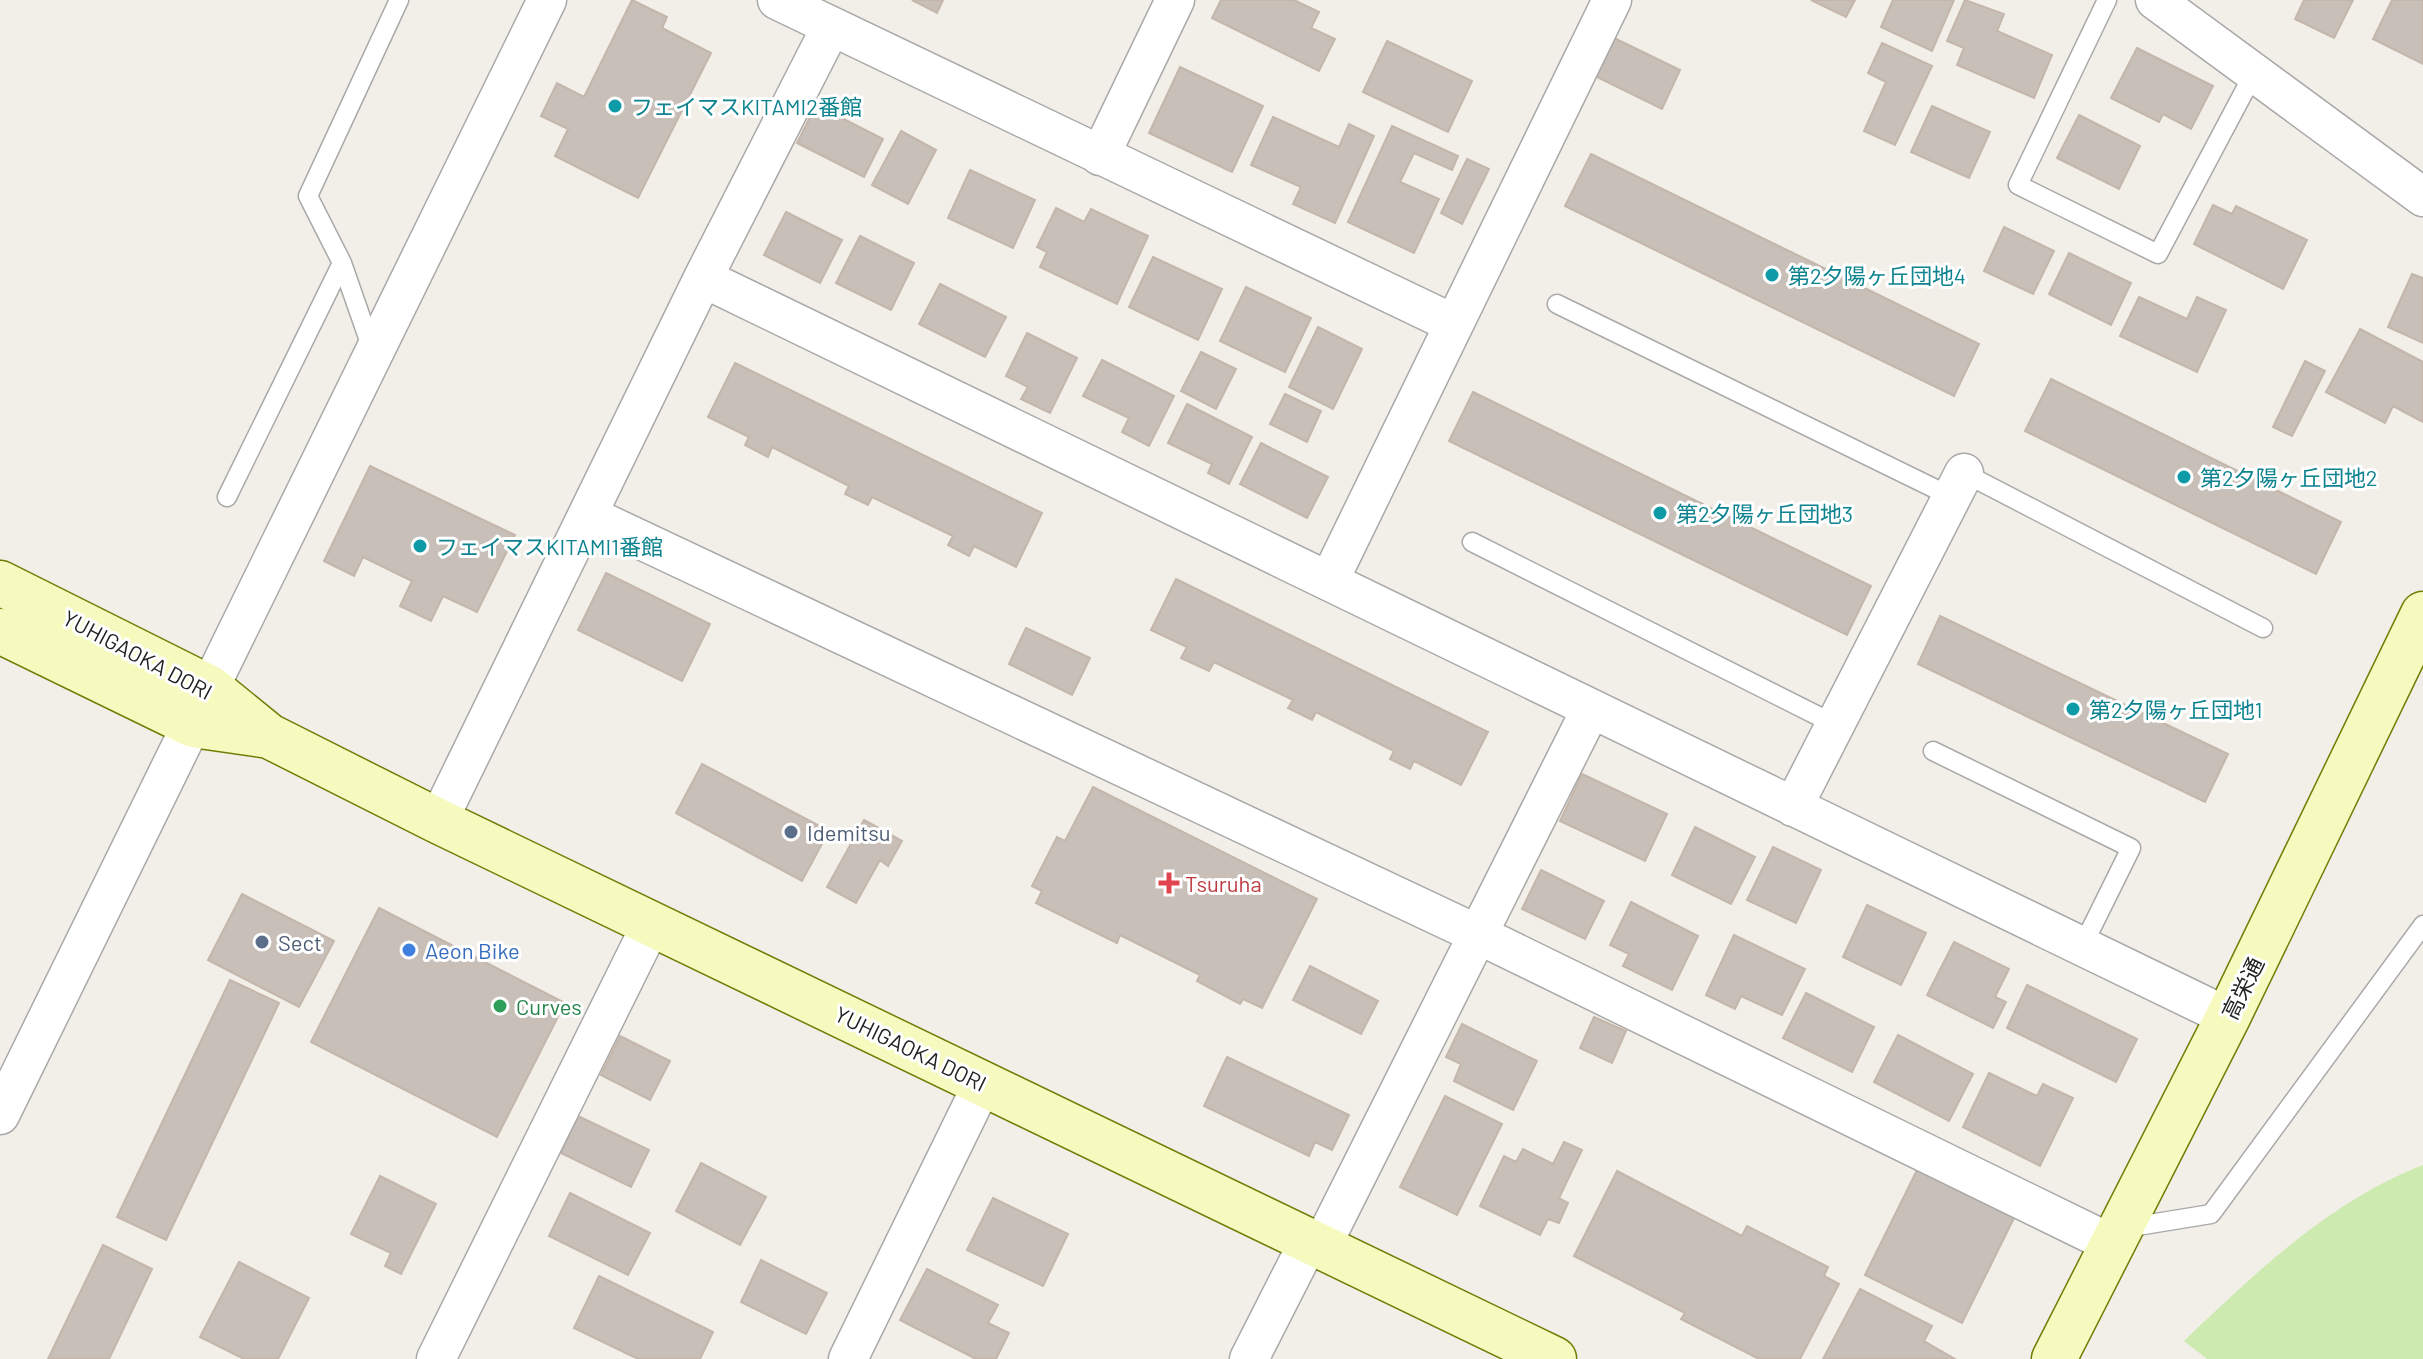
<svg xmlns="http://www.w3.org/2000/svg" width="2423" height="1359" font-family="Barlow,'Noto Sans JP',sans-serif">
	<style>
		.grass { fill: #cdebb0 }
		.building { fill: #c7bfb8; stroke: #c4b6ab; stroke-width: 2 }
		.lines { fill: none; stroke-linecap: round; stroke-linejoin: round }
		.lane-casing { stroke: #a9a9a9; stroke-width: 21 }
		.street-casing { stroke: #a9a9a9; stroke-width: 41 }
		.secondary-casing { stroke: #707d05; stroke-width: 47 }
		.lane { stroke: #fff; stroke-width: 18 }
		.street { stroke: #fff; stroke-width: 38 }
		.secondary { stroke: #f7fabf; stroke-width: 44 }
		.culture-dot { fill: #0f9aa8; stroke: #fff; stroke-width: 3 }
		.service-dot { fill: #5c6f8a; stroke: #fff; stroke-width: 3 }
		.health-dot { fill: #e0444e; stroke: #fff; stroke-width: 3 }
		.shop-dot { fill: #3f7fe0; stroke: #fff; stroke-width: 3 }
		.leisure-dot { fill: #2e9e5b; stroke: #fff; stroke-width: 3 }
		.labels { text-anchor: middle; dominant-baseline: central; stroke-width: 6; stroke-linejoin: round; paint-order: stroke }
		.culture-label { font-size: 22px; fill: #0d838f; stroke: #fff; text-anchor: start }
		.street-label { font-size: 22px; fill: #222; stroke: #fff }
		.service-label { font-size: 22px; fill: #4e5e75; stroke: #fff; text-anchor: start }
		.health-label { font-size: 22px; fill: #be3a42; stroke: #fff; text-anchor: start }
		.shop-label { font-size: 22px; fill: #366cbe; stroke: #fff; text-anchor: start }
		.leisure-label { font-size: 22px; fill: #27864d; stroke: #fff; text-anchor: start }
	</style>
	<rect width="100%" height="100%" fill="#f2efe9"/>
	<path class="grass" d="M2423,1165V1359H2207L2184,1341C2255,1273 2330,1201 2423,1165Z"/>
	<path class="building" d="M632,0L667,17L662,28L711,53L638,198L555,156L568,129L541,116L557,83L584,97Z
		M912,0H943L937,13Z
		M1221,0H1294L1319,12L1311,28L1335,39L1319,71L1212,18Z
		M1811,0H1855L1846,17Z
		M1893,0H1954L1932,51L1881,27Z
		M1965,0L2004,14L1997,31L2052,55L2034,98L1957,65L1964,48L1947,41Z
		M2304,0H2353L2334,38L2295,19Z
		M2392,0H2423V64L2373,39Z
		M1612,37L1680,70L1662,109L1593,75Z
		M1387,41L1472,81L1448,132L1363,92Z
		M1882,43L1932,66L1895,145L1864,131L1886,82L1868,73Z
		M2137,48L2213,86L2191,129L2163,114L2159,122L2111,98Z
		M1180,67L1263,106L1232,172L1149,133Z
		M816,105L883,139L864,177L797,143Z
		M1932,106L1990,132L1969,178L1911,152Z
		M2079,115L2140,146L2119,189L2057,158Z
		M1273,117L1339,147L1349,124L1374,136L1335,223L1293,204L1301,187L1251,165Z
		M1392,126L1458,156L1452,170L1414,153L1400,182L1439,199L1414,253L1348,222Z
		M901,131L936,150L908,204L872,185Z
		M1591,154L1979,344L1954,396L1565,206Z
		M1467,159L1489,169L1462,224L1441,213Z
		M970,170L1035,200L1013,248L948,218Z
		M2213,205L2232,214L2236,206L2307,240L2283,289L2194,244Z
		M1056,208L1084,222L1091,209L1148,236L1117,304L1040,267L1047,252L1037,247Z
		M786,212L842,240L820,283L764,255Z
		M2004,227L2054,251L2033,294L1984,271Z
		M860,236L914,263L891,310L836,283Z
		M2069,253L2131,283L2111,325L2049,294Z
		M1153,257L1222,289L1198,340L1129,307Z
		M2412,274L2423,278V343L2388,327Z
		M940,284L1006,317L985,357L919,324Z
		M1246,287L1311,318L1285,372L1220,341Z
		M2139,297L2187,319L2197,297L2226,310L2197,372L2120,336Z
		M1318,327L1362,349L1333,409L1289,387Z
		M2360,329L2423,362V422L2393,406L2385,423L2326,392Z
		M1027,333L1077,358L1050,413L1021,399L1028,387L1006,376Z
		M1201,352L1236,369L1216,409L1181,391Z
		M1102,360L1174,396L1149,446L1122,432L1129,418L1083,396Z
		M2305,361L2325,371L2292,436L2273,427Z
		M735,363L1042,513L1016,567L974,546L969,556L948,545L953,536L872,497L868,505L845,494L849,486L772,447L768,457L745,445L749,437L708,417Z
		M2051,379L2341,522L2316,574L2025,431Z
		M1473,392L1871,586L1847,635L1449,441Z
		M1285,394L1321,411L1307,442L1270,424Z
		M1187,404L1252,437L1229,484L1208,473L1212,464L1168,443Z
		M1261,443L1328,477L1307,518L1240,484Z
		M370,466L515,535L477,612L443,596L431,621L400,606L412,581L363,557L354,576L324,561Z
		M606,573L710,624L682,681L578,630Z
		M1176,579L1488,732L1461,785L1414,761L1410,769L1390,759L1394,751L1316,712L1312,720L1288,708L1293,700L1214,662L1209,671L1181,658L1187,647L1151,630Z
		M1940,616L2228,754L2205,802L1918,664Z
		M1026,628L1090,658L1072,695L1009,664Z
		M702,764L829,831L802,881L676,813Z
		M1582,774L1667,814L1645,861L1560,821Z
		M1093,787L1317,899L1262,1008L1243,999L1240,1004L1197,981L1200,975L1120,935L1117,943L1036,903L1042,891L1032,886L1057,837L1065,841Z
		M864,820L902,841L888,866L880,860L856,903L827,887Z
		M1695,827L1755,857L1731,904L1672,875Z
		M1773,847L1821,870L1796,923L1747,900Z
		M1541,870L1604,901L1585,939L1522,909Z
		M242,894L334,941L299,1007L208,960Z
		M1631,902L1698,936L1672,990L1623,966L1629,954L1610,945Z
		M1867,905L1926,933L1901,985L1843,957Z
		M379,908L565,1003L497,1137L311,1042Z
		M1734,935L1805,969L1782,1015L1741,996L1735,1009L1706,995Z
		M1954,942L2009,969L1995,997L2006,1002L1993,1028L1927,995Z
		M1310,966L1378,1001L1361,1034L1293,1000Z
		M230,980L279,1003L166,1240L117,1217Z
		M2027,985L2137,1039L2116,1082L2007,1028Z
		M1806,993L1874,1027L1852,1072L1783,1038Z
		M1594,1017L1626,1031L1612,1063L1580,1048Z
		M1462,1024L1537,1061L1513,1110L1454,1081L1461,1064L1446,1057Z
		M1898,1035L1973,1074L1949,1121L1874,1082Z
		M620,1036L670,1061L650,1100L601,1075Z
		M1227,1057L1349,1115L1332,1150L1315,1142L1309,1156L1204,1106Z
		M1989,1073L2037,1096L2043,1084L2073,1098L2040,1166L1963,1127Z
		M1445,1096L1502,1124L1457,1215L1400,1187Z
		M578,1116L649,1150L631,1187L561,1153Z
		M1564,1142L1582,1150L1559,1198L1568,1203L1559,1223L1548,1219L1540,1235L1480,1206L1504,1156L1516,1162L1523,1149L1553,1164Z
		M701,1163L766,1197L740,1245L676,1211Z
		M1919,1166L2016,1214L1962,1323L1865,1275Z
		M1617,1171L1742,1236L1747,1226L1828,1267L1824,1276L1839,1284L1800,1359H1759L1681,1319L1685,1313L1574,1256Z
		M380,1176L436,1204L401,1274L385,1266L391,1253L351,1234Z
		M570,1193L650,1233L628,1275L549,1236Z
		M993,1198L1068,1234L1043,1286L967,1250Z
		M103,1245L152,1269L109,1359H48Z
		M761,1260L827,1293L806,1334L741,1302Z
		M239,1262L309,1298L278,1359H244L200,1337Z
		M927,1269L998,1305L988,1323L1009,1333L996,1359H976L900,1320Z
		M599,1276L713,1332L700,1359H638L574,1328Z
		M1860,1289L1932,1326L1924,1341L1955,1359H1823Z"/>
	<g class="lines">
		<defs>
			<path id="lane" d="M2107,0L2018,185L2158,254L2254,73
				M1557,304L1952,497
				M373,352L342,263L308,196L399,0
				M1964,473L2263,628
				M227,497L342,263
				M1472,542L1836,725
				M1933,751L2131,848L2082,947
				M2125,1228L2211,1214L2423,925"/>
			<path id="street" d="M777,0L1454,324
				M2155,0L2423,197
				M1100,156L1175,0
				M703,278L2228,1017
				M588,515L1477,934L2114,1245
				M1329,581L1612,0
				M1793,807L1964,473
				M438,821L703,278L831,27
				M0,1115L547,0
				M1321,1247L1591,709
				M436,1359L652,923
				M848,1359L983,1083
				M1249,1359L1309,1241"/>
			<path id="secondary" d="M0,583L210,688L269,736L438,821L1554,1359
				M0,631L193,725L269,736
				M2054,1359L2228,1017L2423,614"/>
		</defs>
		<use href="#lane" class="lane-casing"/>
		<use href="#street" class="street-casing"/>
		<use href="#secondary" class="secondary-casing"/>
		<use href="#lane" class="lane"/>
		<use href="#street" class="street"/>
		<use href="#secondary" class="secondary"/>
	</g>
	<g class="culture-dot">
		<circle cx="615" cy="106" r="8"/>
		<circle cx="1772" cy="275" r="8"/>
		<circle cx="2184" cy="477" r="8"/>
		<circle cx="1660" cy="513" r="8"/>
		<circle cx="420" cy="546" r="8"/>
		<circle cx="2073" cy="709" r="8"/>
	</g>
	<g class="service-dot">
		<circle cx="791" cy="832" r="8"/>
		<circle cx="262" cy="942" r="8"/>
	</g>
	<path class="health-dot" d="M1165 871h8v8h8v8h-8v8h-8v-8h-8v-8h8z"/>
	<circle class="shop-dot" cx="409" cy="950" r="8"/>
	<circle class="leisure-dot" cx="500" cy="1006" r="8"/>
	<g class="labels">
		<g class="culture-label">
			<text x="631" y="106">フェイマスKITAMI2番館</text>
			<text x="1788" y="275">第2夕陽ヶ丘団地4</text>
			<text x="2200" y="477">第2夕陽ヶ丘団地2</text>
			<text x="1676" y="513">第2夕陽ヶ丘団地3</text>
			<text x="436" y="546">フェイマスKITAMI1番館</text>
			<text x="2089" y="709">第2夕陽ヶ丘団地1</text>
		</g>
		<g class="street-label">
			<text transform="translate(138 654) rotate(28)">YUHIGAOKA DORI</text>
			<text transform="translate(2242 988) rotate(-64)">高栄通</text>
			<text transform="translate(911 1048) rotate(26)">YUHIGAOKA DORI</text>
		</g>
		<g class="service-label">
			<text x="807" y="832">Idemitsu</text>
			<text x="278" y="942">Sect</text>
		</g>
		<g class="health-label">
			<text x="1185" y="883">Tsuruha</text>
		</g>
		<g class="shop-label">
			<text x="425" y="950">Aeon Bike</text>
		</g>
		<g class="leisure-label">
			<text x="516" y="1006">Curves</text>
		</g>
	</g>
</svg>
